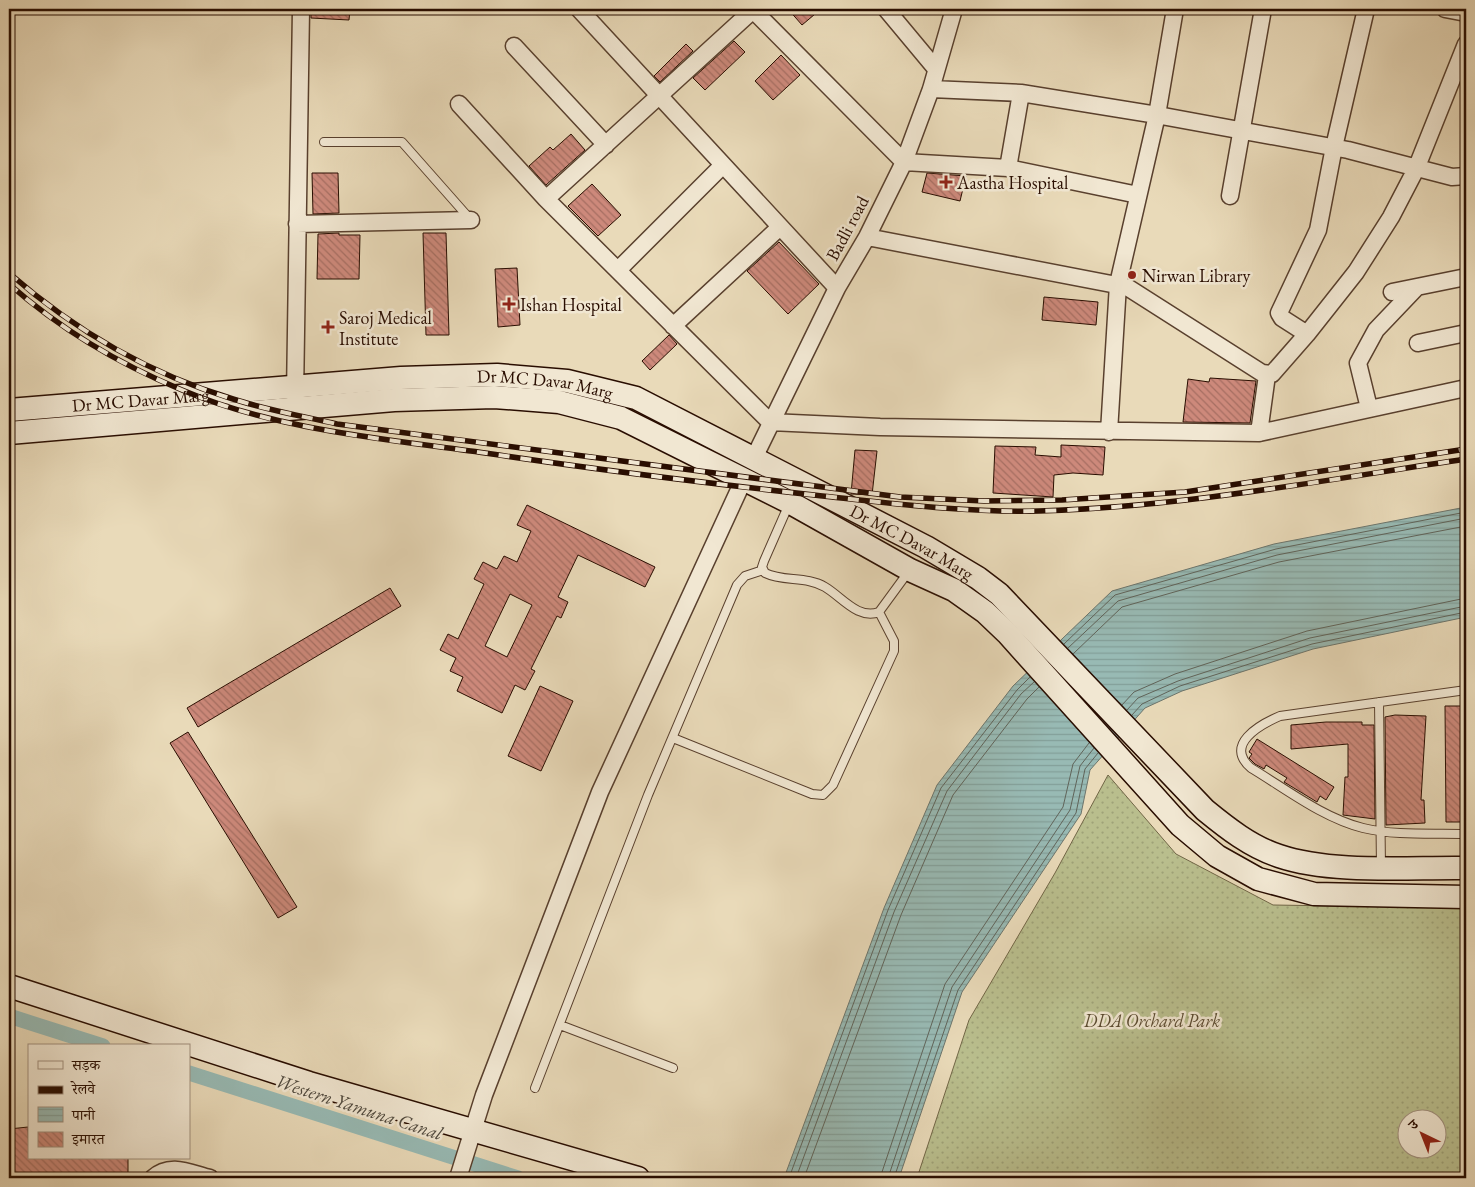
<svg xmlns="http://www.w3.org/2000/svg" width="1475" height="1187" font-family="'EB Garamond','Noto Serif Devanagari',serif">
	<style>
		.grass { fill: url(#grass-dots); stroke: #716646; fill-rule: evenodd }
		.water { fill: url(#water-rules); stroke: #6c756c }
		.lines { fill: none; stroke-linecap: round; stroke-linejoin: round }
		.shore { stroke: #60645a; stroke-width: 1 }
		.canal { stroke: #98bab4; stroke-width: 15 }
		.building { fill: url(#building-back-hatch); stroke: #290d00; fill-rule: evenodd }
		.lane-casing { stroke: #59402e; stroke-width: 10 }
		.street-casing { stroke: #59402e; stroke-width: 19 }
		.secondary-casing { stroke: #290d00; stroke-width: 25 }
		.lane { stroke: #f1e7d2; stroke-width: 8 }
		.street { stroke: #f1e7d2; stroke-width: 16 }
		.secondary { stroke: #f1e7d2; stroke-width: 22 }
		.rail-casing { stroke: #290d00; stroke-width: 5.5 }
		.rail { stroke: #f1e7d2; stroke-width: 4; stroke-dasharray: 11; stroke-linecap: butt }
		.poi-dot { fill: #8f2418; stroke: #f1e7d2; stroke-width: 2 }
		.labels { text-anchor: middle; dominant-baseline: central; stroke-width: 5; stroke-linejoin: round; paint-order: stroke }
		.poi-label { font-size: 18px; fill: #290d00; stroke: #f1e7d2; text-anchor: start }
		.street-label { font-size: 18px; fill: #290d00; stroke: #f1e7d2 }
		.park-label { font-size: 18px; font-style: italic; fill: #5b4b31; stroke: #f1e7d2 }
		.water-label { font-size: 19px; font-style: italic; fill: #504a3f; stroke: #f1e7d2 }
	</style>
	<defs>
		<pattern id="grass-dots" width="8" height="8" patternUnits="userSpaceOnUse" patternTransform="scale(1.25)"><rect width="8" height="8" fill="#b9be8d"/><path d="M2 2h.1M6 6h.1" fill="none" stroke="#9fa278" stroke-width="1.8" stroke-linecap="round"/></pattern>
		<pattern id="water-rules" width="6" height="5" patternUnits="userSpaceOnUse" patternTransform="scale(1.25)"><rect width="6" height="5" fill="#98bab4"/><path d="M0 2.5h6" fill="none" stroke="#839f99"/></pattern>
		<pattern id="building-back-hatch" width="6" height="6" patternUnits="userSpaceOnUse" patternTransform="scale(1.25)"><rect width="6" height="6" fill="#cd897b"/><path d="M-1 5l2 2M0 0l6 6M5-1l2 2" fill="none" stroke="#a66e62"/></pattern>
	</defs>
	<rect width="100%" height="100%" fill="#e9dab9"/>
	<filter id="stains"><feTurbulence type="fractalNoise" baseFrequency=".004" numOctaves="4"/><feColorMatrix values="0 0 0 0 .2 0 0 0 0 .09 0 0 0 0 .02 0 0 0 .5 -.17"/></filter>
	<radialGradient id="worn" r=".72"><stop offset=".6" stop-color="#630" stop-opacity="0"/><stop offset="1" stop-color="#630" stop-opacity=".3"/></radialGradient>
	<path class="grass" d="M1108,775L1176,854L1273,905L1466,908V1178H917L969,1020L1055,873ZM1408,1120H1438V1150H1408Z"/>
	<path class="water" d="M1466,507V617L1313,649L1182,691L1145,708L1090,770L1081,814L962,992L899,1178H784L884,908L937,785L1013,686L1112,591L1274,544Z"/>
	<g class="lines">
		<path class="shore" d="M1064,644L1115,595L1276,549L1466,512
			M1068,648L1118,601L1277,555L1466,518
			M1073,654L1122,607L1279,562L1466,526
			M1122,705L1134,692L1175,674L1307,631L1466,598
			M1127,710L1138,698L1178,681L1310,638L1466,606
			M1132,715L1142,704L1180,686L1312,644L1466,612
			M789,1178L888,910L941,788L1017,690L1030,677
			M796,1178L894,912L947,791L1021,694L1034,682
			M804,1178L901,915L953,795L1027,699L1039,687
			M880,1178L945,984L1063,807L1073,764L1089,743
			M888,1178L952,987L1070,810L1080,766L1094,748
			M894,1178L958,990L1076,813L1085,769L1098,753"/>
		<path class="canal" d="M9,1016L103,1046
			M189,1073L518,1178"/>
	</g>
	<path class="building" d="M311,9H350L349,20L311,18Z
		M788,9H821L802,25Z
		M734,41L745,52L705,90L693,78Z
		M686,44L693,51L660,82L654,76Z
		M781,55L800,75L773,100L755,81Z
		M571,134L585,150L546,185L529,166L550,147L553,150Z
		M312,173H338L339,213L313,214Z
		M927,173L966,176L960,201L922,192Z
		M592,184L621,215L598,236L568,206Z
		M339,233V235H360L359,279H317L318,234Z
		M423,233H446L449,335H426Z
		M779,242L819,284L788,314L747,271Z
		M517,268L520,325L498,327L495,269Z
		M1044,297L1098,302L1096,325L1042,320Z
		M669,335L677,344L650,370L642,361Z
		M1210,378L1256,381L1250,423L1183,422L1188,379L1209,382Z
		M1061,445L1105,447L1103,475L1073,473L1054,475L1053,497L993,493L995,446L1036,447L1035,455L1061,457Z
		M855,450L877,451L872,495L851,494Z
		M527,505L655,567L645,587L578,555L558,597L568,602L561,618L557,616L531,669L535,671L525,690L515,685L502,713L457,691L463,677L450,671L456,658L440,650L448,634L458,639L484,584L474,579L483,562L497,569L504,556L517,562L531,531L517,525ZM510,594L532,605L507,657L485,646Z
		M390,588L401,606L198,727L187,708Z
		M540,686L573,701L541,771L508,756Z
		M1445,706H1465L1466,712V822H1446Z
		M1395,715L1426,716L1421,800H1424L1425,823L1386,825L1385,717Z
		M1326,722H1362V725H1374L1375,819L1343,815L1345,777H1348V744L1291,749V725Z
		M188,732L297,907L278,918L170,743Z
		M1257,739L1334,787L1326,800L1320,796L1317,802L1284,782L1287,778L1266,765L1264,769L1255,764L1249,758L1252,754L1249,752Z
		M28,1127L29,1158H128V1174L112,1175L113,1178H95V1176L9,1178V1129Z"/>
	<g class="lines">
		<defs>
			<path id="lane" d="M324,142H402L470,219
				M789,504L764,561L762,567L765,573C783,582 807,576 825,587C842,597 858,620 879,612L909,571
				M1466,690L1280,716C1259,725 1224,745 1251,768C1286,789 1323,818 1363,828C1396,836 1432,833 1466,834
				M1379,702L1381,867
				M673,738L812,794L823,795L833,785L894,651V641L879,612
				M560,1025L673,1068
				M535,1088L648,795L737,585L745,576L763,570"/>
			<path id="street" d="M579,9L837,288
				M752,9L904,162L1008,168L1138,195
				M886,9L936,69
				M1445,9L1466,13
				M514,46L606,145
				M931,89L1021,93L1157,115L1348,150L1452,177L1466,176
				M459,104L546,199L770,422L880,427L1259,433L1466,388
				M1008,168L1021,93
				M1230,196L1263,9
				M546,199L753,10
				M297,224L471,220
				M867,237L1127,287L1262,373L1272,374L1307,334L1356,272L1391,217L1416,169L1466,44
				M619,269L722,166
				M1392,292L1466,277
				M673,326L779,228
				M1307,334L1282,318L1279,313L1318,230L1334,147L1366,9
				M1418,343L1466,333
				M295,396L301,9
				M1369,408L1358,363L1376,330L1417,287
				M1109,432L1118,284L1157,115L1175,9
				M1259,433L1267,375
				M754,458L837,288L867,237L904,162L931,89L954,9
				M153,1178C170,1162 190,1173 210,1178
				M458,1178L484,1095L600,792L744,479"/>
			<g id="secondary">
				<path id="s1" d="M9,410L401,378L497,375L567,381L636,398L926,547L978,578L999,594L1205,810C1227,828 1251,847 1279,856C1332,874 1410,867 1466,868"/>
				<path d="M9,433L394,400L494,397L559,402L621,418L789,502L910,570L954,590L985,612L1007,633L1180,825L1217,856L1258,879L1314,894L1466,897"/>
				<path d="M9,986L309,1083L638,1178"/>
			</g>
		</defs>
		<use href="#lane" class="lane-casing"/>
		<use href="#street" class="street-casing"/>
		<use href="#secondary" class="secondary-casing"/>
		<use href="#lane" class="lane"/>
		<use href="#street" class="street"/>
		<use href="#secondary" class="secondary"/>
		<defs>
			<path id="rail" d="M9,273C74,330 150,374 233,399C267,410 302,416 337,424L900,497L984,501L1062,500L1185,492L1466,449
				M9,284C60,329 119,364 182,390C279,431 388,439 492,454C599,470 706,483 814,495C889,503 964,513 1039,511C1183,507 1324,480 1466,459"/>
		</defs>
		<use href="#rail" class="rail-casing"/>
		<use href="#rail" class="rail"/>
	</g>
	<g class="poi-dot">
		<path d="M943.5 174.5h5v5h5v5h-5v5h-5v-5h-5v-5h5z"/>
		<circle cx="1132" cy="275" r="5"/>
		<path d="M506.5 296.5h5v5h5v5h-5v5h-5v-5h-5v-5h5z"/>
		<path d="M325.5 319.5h5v5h5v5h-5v5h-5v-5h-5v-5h5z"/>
	</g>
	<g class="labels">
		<g class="poi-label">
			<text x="957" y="182">Aastha Hospital</text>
			<text x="1142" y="275">Nirwan Library</text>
			<text x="520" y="304">Ishan Hospital</text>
			<text x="339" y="317">Saroj Medical<tspan x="339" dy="21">Institute</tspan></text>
		</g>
		<g class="street-label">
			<text transform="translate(847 228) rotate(-62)">Badli road</text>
			<text stroke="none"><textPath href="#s1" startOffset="538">Dr MC Davar Marg</textPath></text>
			<text stroke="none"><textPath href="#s1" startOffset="132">Dr MC Davar Marg</textPath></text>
			<text stroke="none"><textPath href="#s1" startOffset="942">Dr MC Davar Marg</textPath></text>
		</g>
		<g class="park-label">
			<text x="1152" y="1020">DDA Orchard Park</text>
		</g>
		<g class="water-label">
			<text transform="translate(359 1107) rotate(18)">Western Yamuna Canal</text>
		</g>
	</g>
	<rect width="1475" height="1187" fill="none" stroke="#e9dab9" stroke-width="30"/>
	<rect x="10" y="10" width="1455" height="1167" fill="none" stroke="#290d00" stroke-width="2.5"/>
	<rect x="15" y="15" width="1445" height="1157" fill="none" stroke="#290d00"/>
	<rect x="28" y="1044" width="162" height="115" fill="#f1e7d2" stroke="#a1907e"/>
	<rect x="38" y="1061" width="25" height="8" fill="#f1e7d2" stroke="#a1907e"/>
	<text x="72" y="1070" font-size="15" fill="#290d00">सड़क</text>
	<rect x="38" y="1086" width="25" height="8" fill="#290d00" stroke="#a1907e"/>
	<text x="72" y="1094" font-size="15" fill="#290d00">रेलवे</text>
	<rect x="38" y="1107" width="25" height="15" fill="url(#water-rules)" stroke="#a1907e"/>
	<text x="72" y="1120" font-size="15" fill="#290d00">पानी</text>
	<rect x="38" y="1132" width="25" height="15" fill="url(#building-back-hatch)" stroke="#a1907e"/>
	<text x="72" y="1144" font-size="15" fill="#290d00">इमारत</text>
	<g transform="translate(1422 1134) rotate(317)"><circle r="24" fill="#f1e7d2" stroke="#a1907e"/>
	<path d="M0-4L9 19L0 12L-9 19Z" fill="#8f2418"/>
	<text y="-8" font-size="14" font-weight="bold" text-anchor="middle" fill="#290d00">उ</text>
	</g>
	<rect width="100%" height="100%" filter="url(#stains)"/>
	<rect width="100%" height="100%" fill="url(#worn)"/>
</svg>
